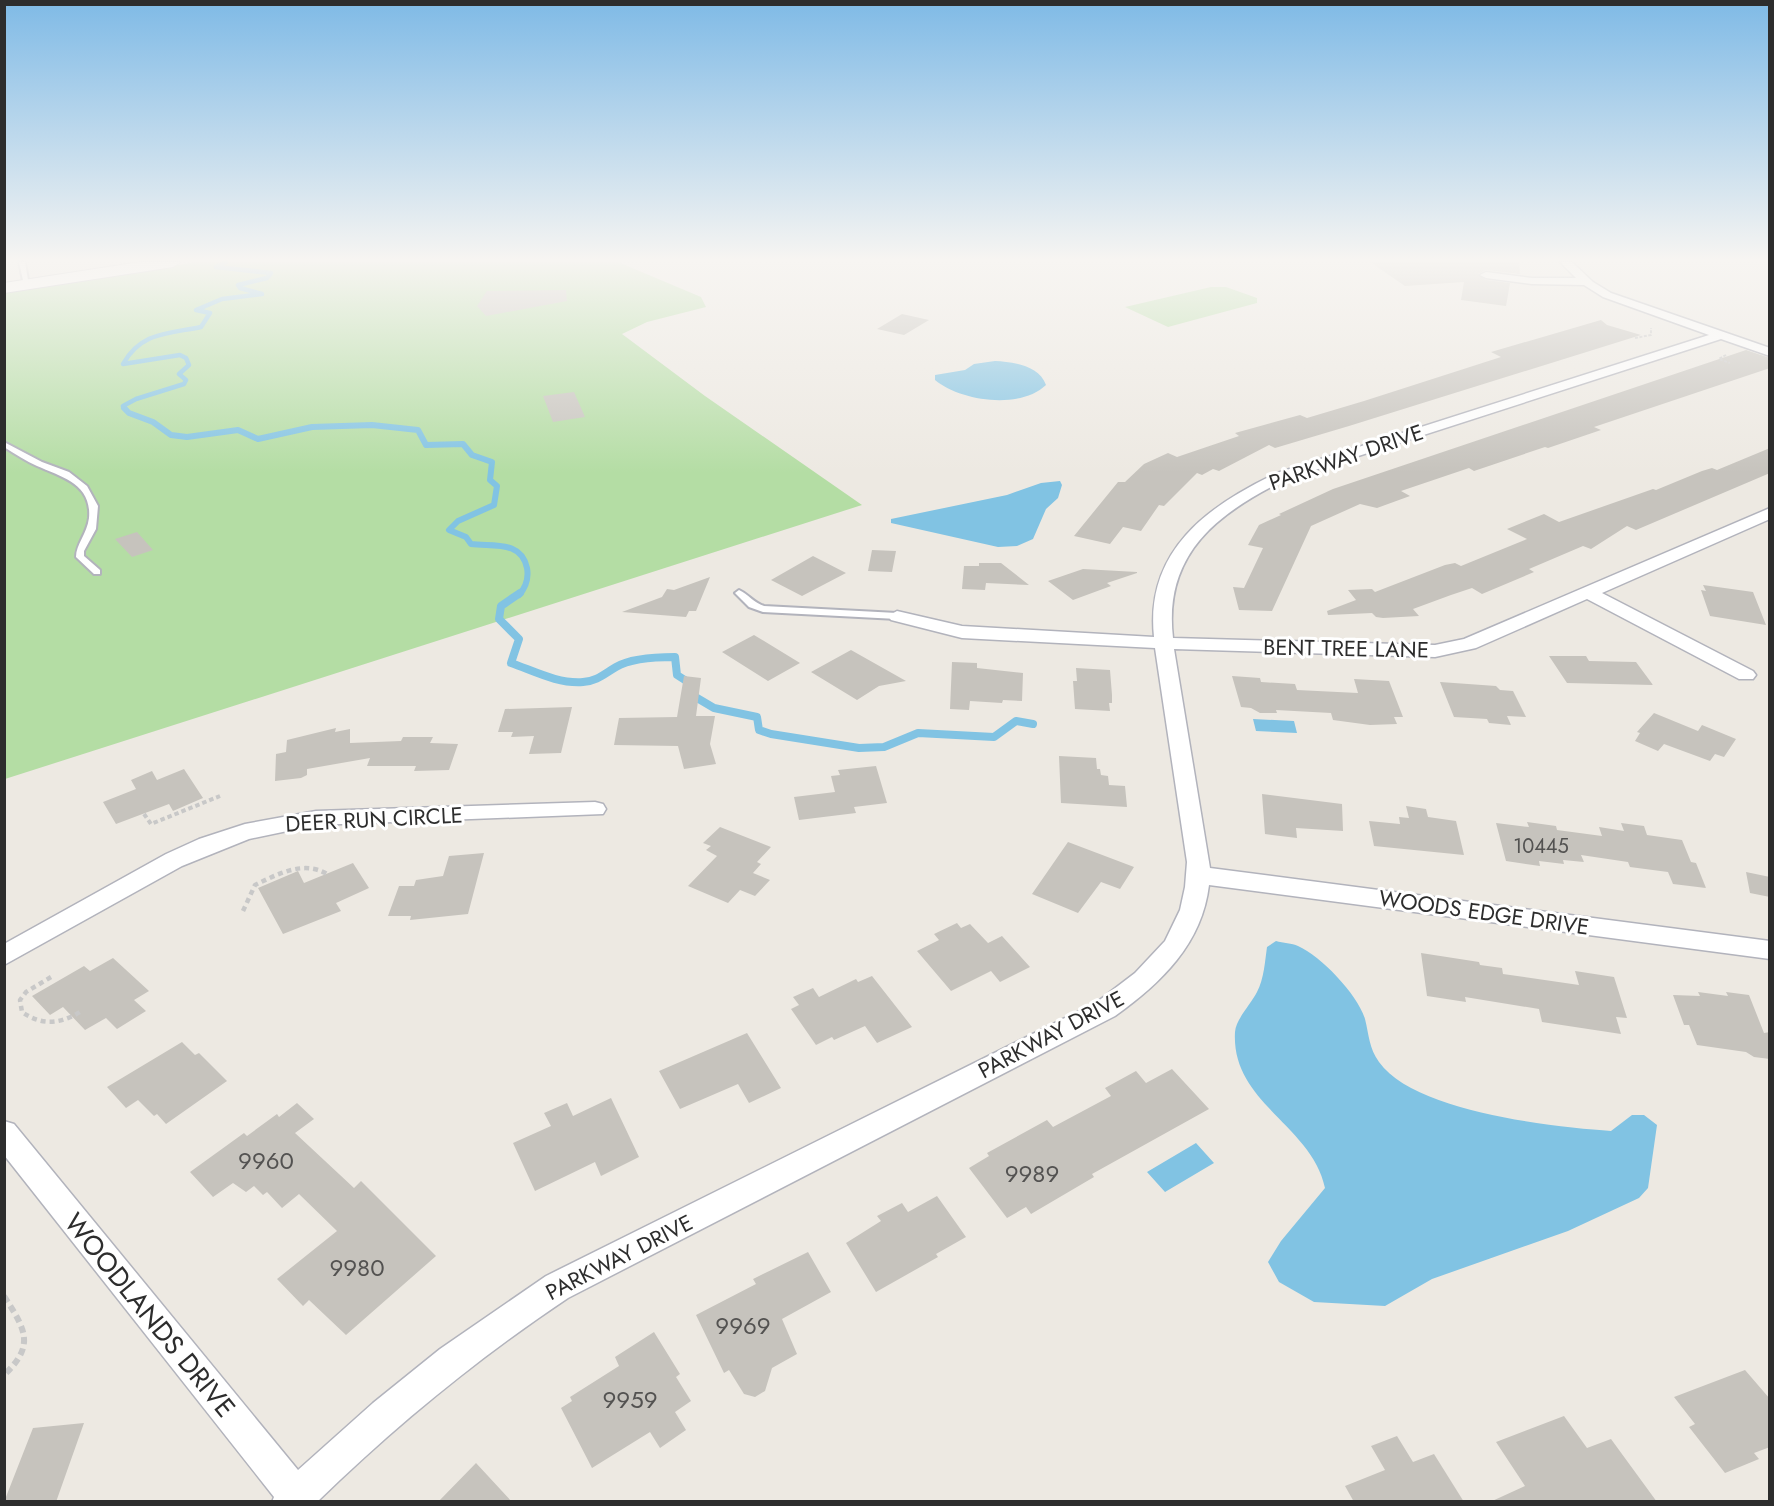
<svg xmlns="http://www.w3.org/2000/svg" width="1774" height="1506" font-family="Jost,sans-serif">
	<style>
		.green { fill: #b4dda4 }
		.water { fill: #81c3e3 }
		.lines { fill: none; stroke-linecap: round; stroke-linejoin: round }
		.stream-far2 { stroke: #81c3e3; stroke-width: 4.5 }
		.stream-far1 { stroke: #81c3e3; stroke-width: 6 }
		.stream { stroke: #81c3e3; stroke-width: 8 }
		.building { fill: #c6c3bd }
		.service-casing { stroke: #b2b3bc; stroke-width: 4 }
		.minor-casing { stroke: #b2b3bc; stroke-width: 3 }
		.secondary-casing { stroke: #b2b3bc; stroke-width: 2 }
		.path-far3 { stroke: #c8c8c8; stroke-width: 2; stroke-dasharray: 3 1.5; stroke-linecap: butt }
		.path-far2 { stroke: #c8c8c8; stroke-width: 4; stroke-dasharray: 4.5 3; stroke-linecap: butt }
		.path-far1 { stroke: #c8c8c8; stroke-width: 4.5; stroke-dasharray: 5 4; stroke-linecap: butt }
		.path { stroke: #c8c8c8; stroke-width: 6; stroke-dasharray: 7 4.5; stroke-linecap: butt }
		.service { fill: #fff; fill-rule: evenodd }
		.minor { fill: #fff; fill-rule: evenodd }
		.secondary { fill: #fff; fill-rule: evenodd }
		.labels { text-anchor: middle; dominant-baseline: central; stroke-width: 6; stroke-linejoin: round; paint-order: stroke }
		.number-label { font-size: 20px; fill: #535251 }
		.street-label { font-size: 22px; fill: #2d2d2d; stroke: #fff }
		.near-number-label { font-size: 24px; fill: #535251 }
		.near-street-label { font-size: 27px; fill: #2d2d2d; stroke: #fff }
	</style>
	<rect width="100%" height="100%" fill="#ede9e2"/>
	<path class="green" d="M197,262H618L701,297L706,307L647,322L622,334L705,396L862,505L5,779V292Z
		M1211,287H1226L1257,298V303L1168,327L1125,307Z"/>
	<path class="water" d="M995,361C1013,362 1039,365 1046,385C1020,410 960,401 935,380V375L965,370L974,364Z
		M1060,481L1062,485L1058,498L1046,509L1033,539L1017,546L998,547L891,523V519L1007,495L1041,483Z
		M1253,719L1294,721L1297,733L1256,731Z
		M1276,941C1283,943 1292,943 1298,946C1321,956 1358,995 1365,1019C1369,1035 1369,1048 1379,1062C1414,1112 1553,1127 1611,1131L1632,1115H1644L1657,1125L1648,1188L1639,1198L1568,1231L1432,1279L1385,1306L1314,1302L1279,1282L1268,1262L1281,1241L1325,1188C1312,1125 1231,1103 1235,1032C1236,1019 1251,1004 1257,992C1264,979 1265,961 1267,947Z
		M1196,1143L1214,1163L1165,1192L1147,1172Z"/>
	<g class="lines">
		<path class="stream-far2" d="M126,409L123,406L136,399L184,384L186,380L179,374L189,365L186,358L180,355L123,364C141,332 167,334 201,327L210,313L196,310L222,299L262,294L240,288L238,285L267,278L271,273L216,267L226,262"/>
		<path class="stream-far1" d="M124,408L129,413L153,422L171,435L187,437L238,430L258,439L312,427L372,425L418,430L426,445L463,444L472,455L492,462L490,480L497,486L494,505L458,521L449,530L466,537L471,544C493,547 521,540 527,568C529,579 526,587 519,595"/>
		<path class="stream" d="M520,593L501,606L499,619L519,639L511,663C534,671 558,684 583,682C597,681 604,674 616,667C631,658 657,657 675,657L677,675L691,684
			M692,695L714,708L757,717L759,730L771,734L859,748L884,747L918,733L994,737L1016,721L1033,724"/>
	</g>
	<path class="building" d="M1370,262H1519L1520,274L1486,270L1478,274L1486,280L1510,283L1506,306L1461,300L1464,282L1405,286Z
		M566,290L567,301L486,316L477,306L487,291Z
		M902,314L929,320L904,335L877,329Z
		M1601,320L1607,325L1641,335L1349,426L1275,448L1269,445L1219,471L1213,469L1202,475L1197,473L1164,506L1159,505L1141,531L1123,527L1110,544L1074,536L1118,482H1125L1144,464L1168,453L1177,457L1239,436L1235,433L1300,415L1307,418L1364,401L1501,357L1491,352Z
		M1746,350L1770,358V368L1594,427L1601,430L1548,448L1545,447L1474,471L1469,468L1401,491L1410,496L1377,508L1360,504L1311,526L1272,611L1239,610L1233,587L1244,588L1263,548L1248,545L1259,525L1281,515L1279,514L1333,489Z
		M574,392L585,417L553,422L543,396Z
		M1770,448V473L1636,530L1627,526L1591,549L1583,546L1529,569L1534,572L1482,594L1472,588L1451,595L1413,609L1419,616L1383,618L1376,617L1372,613L1328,615L1327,611L1356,600L1348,590L1372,589L1375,592L1445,565L1455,563L1461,566L1527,539L1507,529L1544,514L1559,522L1653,489L1656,490L1702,471L1712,468L1717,470Z
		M137,532L153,550L132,557L115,539Z
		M872,550L896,551L892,572L868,571Z
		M813,556L846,573L802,596L771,580Z
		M979,563H1001L1029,585L986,583L985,590L962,589L964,566H979Z
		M1083,569L1137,572V573L1107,583L1111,586L1073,600L1048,581Z
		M710,577L696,611H689L686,617L622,612L662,597L667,589L674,590Z
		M1703,585L1753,592L1766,625L1710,616L1701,590L1706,591Z
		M754,635L800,663L768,681L722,652Z
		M851,650L906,681L879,686L857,700L811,672Z
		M1549,656H1586L1589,661L1636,662L1653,685L1567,683Z
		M952,662L977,663V668L1023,673L1022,701L1003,700L1002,703L970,701L969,710L950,709Z
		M1076,668L1110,670L1112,695V703H1109L1110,711L1075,709L1073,681H1077Z
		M684,676L701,678L696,716H715L710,744L716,764L684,769L678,746L614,745L619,718L677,717Z
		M1232,676L1260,678L1261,682L1295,684L1297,690L1358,693L1354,679L1389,681L1403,717H1394L1397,724L1370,725L1333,720L1331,713L1276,710L1277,713H1260L1251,708L1241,707Z
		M1440,682L1496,686L1500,690L1513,691L1526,717L1507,716L1511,725L1489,723L1487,719L1454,717Z
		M572,707L561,753L529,754L534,736L511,737L513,732H498L505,709Z
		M1654,713L1698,731L1702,725L1736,739L1724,757L1715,754L1710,761L1664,744L1658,751L1635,741L1640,733L1637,732Z
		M336,728L335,732L350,729V743L401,741L403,737H433L430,743L458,744L449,770L414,771L416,766H367L370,758L307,769V775L301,778L275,781L276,754L286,752L287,740Z
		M1059,756L1096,758L1097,769H1100L1101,775L1108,776L1109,785L1125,786L1127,807L1061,803Z
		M876,766L887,803L854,807L856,813L799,820L794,797L835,792L831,776L840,775L838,770Z
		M184,769L203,798L173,811L169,804L116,824L103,802L136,789L131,780L152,771L157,780Z
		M1262,794L1342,804L1343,831L1296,828L1297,838L1265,834Z
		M1406,806L1426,809L1428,817L1456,821L1464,855L1374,846L1369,821L1400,824L1399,817L1409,818Z
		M1527,822L1556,826L1557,830L1602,836L1599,827L1624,831L1621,823L1644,826L1647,835L1682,840L1691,862L1696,863L1706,888L1673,884L1668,872L1630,867L1628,862L1581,855L1584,862L1563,860L1564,864L1539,861L1540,866L1506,861L1496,823L1529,827Z
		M720,827L771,847L757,862L761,864L753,873L770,880L755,896L740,890L728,903L688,886L717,856L706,850L711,846L703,843Z
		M1068,842L1134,867L1120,889L1101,882L1078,913L1032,894Z
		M484,853L468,914L410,920L411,916H388L399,886H414L416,880L443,876L449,856Z
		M353,863L369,888L336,903L341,911L283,934L258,888L298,871L304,883Z
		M1746,872L1770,877V897L1750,893Z
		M957,923L961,928L970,924L988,943L1002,936L1030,967L1000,982L991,971L951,991L917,951L939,940L934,934Z
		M1421,953L1479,962L1480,965L1502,968L1503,974L1579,985L1575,971L1614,977L1627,1018L1616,1017L1621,1034L1542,1022L1539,1009L1465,997L1466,1002L1427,996Z
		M113,958L149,991L134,1000L146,1011L117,1029L106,1018L85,1030L63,1007L50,1015L32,996L84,966L90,971Z
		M872,976L912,1027L877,1043L865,1026L834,1040L832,1037L816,1045L791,1009L799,1005L793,997L813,988L819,997L856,979L858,982Z
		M1698,992L1728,996L1726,992L1749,995L1764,1033L1770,1032V1059L1754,1057L1746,1052L1697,1045L1689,1025H1684L1673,995L1700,996Z
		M747,1033L781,1088L749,1103L738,1084L680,1109L659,1071Z
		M182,1042L195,1055L199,1053L227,1081L166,1124L157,1114L154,1116L138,1100L126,1108L107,1087Z
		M1172,1069L1209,1109L1092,1174L1094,1177L1031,1214L1026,1207L1007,1218L969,1168L989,1156L987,1153L1047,1120L1053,1127L1111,1096L1105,1088L1136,1071L1146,1083Z
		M611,1098L639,1157L601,1176L595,1162L535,1191L513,1143L551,1126L544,1113L567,1103L573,1116Z
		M297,1103L314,1119L295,1133L354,1188L361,1181L436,1256L346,1335L309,1300L303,1306L277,1279L337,1231L299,1194L282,1208L267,1192L263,1195L254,1186L246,1192L233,1183L213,1197L190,1172L244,1133L247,1136L277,1114L279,1117Z
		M937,1196L966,1237L936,1254L938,1257L876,1292L846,1243L881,1221L877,1216L902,1203L908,1212Z
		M808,1252L831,1292L782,1319L797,1354L772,1368L765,1391L755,1397L744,1394L729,1370L724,1373L696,1315L756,1284L753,1279Z
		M654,1332L680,1374L676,1377L691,1401L675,1412L686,1430L660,1448L650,1432L592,1468L561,1408L572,1401L570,1397L619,1366L615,1357Z
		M1745,1370L1770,1399V1447L1754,1453L1759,1459L1725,1473L1689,1427L1695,1424L1674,1397Z
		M1564,1416L1587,1448L1611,1439L1657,1502H1490L1525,1486L1496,1442Z
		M84,1423L56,1502H4L33,1428Z
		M1397,1436L1413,1462L1434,1454L1464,1502H1354L1345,1486L1385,1470L1371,1446Z
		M476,1463L512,1502H438Z"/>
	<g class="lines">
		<defs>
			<path id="service" d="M19,262H25L29,286L24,285Z
				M4,442L42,462L69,472L87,486L98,506L96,529L84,551V556L100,570V574H94L76,557C76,544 87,534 89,518C92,484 62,477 37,466C26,461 15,454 4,447Z
				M739,590C748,594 754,603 764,606L897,613L902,616L897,619L763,612L749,607L735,593Z"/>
			<path id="minor" d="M1560,262H1572L1593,282L1611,293L1770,348V356L1721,339L1287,479C1219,512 1163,553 1173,638L1435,645L1464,639L1770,508V519L1602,593L1753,671L1756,675L1753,679H1739L1587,599L1476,648L1435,657L1174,649L1210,868L1770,941V959L1209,885C1202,944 1161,983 1115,1016L568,1298C478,1358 395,1426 317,1502H272L274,1497L4,1155V1121L14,1124L298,1470L373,1403L440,1349L546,1276L1097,1002L1135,973L1165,941L1180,910L1185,887L1187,862L1155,648L962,638L891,620L888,616L897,611L962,626L1154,637C1145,551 1207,506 1277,473L1709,335L1603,297L1584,285L1532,284L1486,278L1480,275L1486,272L1532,278H1576Z
				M595,802L603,804L606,809L603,814L316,825L249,839L182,866L4,965V944L166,854L199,839L245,824L316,811Z"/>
			<path id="secondary" d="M140,262H181L173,267L4,293V283Z"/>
		</defs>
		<use href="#service" class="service-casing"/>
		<use href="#minor" class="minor-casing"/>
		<use href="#secondary" class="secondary-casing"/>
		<path class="path-far3" d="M1635,338L1651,335V328
			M1726,355L1719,359L1730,363"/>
		<path class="path-far2" d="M144,814L151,824L220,796"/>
		<path class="path-far1" d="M243,911L255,885C278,874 303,860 327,874
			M51,977L26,992L20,1000L22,1012C42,1026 60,1024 80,1012"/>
		<path class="path" d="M4,1296C25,1329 36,1345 4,1375"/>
		<use href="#service" class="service"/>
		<use href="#minor" class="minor"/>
		<use href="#secondary" class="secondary"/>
	</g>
	<linearGradient id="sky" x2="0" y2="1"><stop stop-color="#7fbae6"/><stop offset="0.55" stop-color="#f7f5f2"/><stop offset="1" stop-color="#f7f5f2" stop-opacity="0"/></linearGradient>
	<rect width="1774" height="473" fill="url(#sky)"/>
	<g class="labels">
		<g class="number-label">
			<text x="1541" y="846">10445</text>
		</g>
		<g class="street-label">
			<text transform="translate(1346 457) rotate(-19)">PARKWAY DRIVE</text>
			<text transform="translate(1346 648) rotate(1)">BENT TREE LANE</text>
			<text transform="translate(374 819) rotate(-3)">DEER RUN CIRCLE</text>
			<text transform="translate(1484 912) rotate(8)">WOODS EDGE DRIVE</text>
			<text transform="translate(1051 1034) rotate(-28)">PARKWAY DRIVE</text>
			<text transform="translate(619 1257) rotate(-27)">PARKWAY DRIVE</text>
		</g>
		<g class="near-number-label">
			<text x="266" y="1160">9960</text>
			<text x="1032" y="1173">9989</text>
			<text x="357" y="1267">9980</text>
			<text x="743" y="1325">9969</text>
			<text x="630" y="1399">9959</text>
		</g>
		<g class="near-street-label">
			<text transform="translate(150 1315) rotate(51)">WOODLANDS DRIVE</text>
		</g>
	</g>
	<rect width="1774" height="1506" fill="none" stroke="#2d2d2d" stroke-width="12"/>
</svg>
